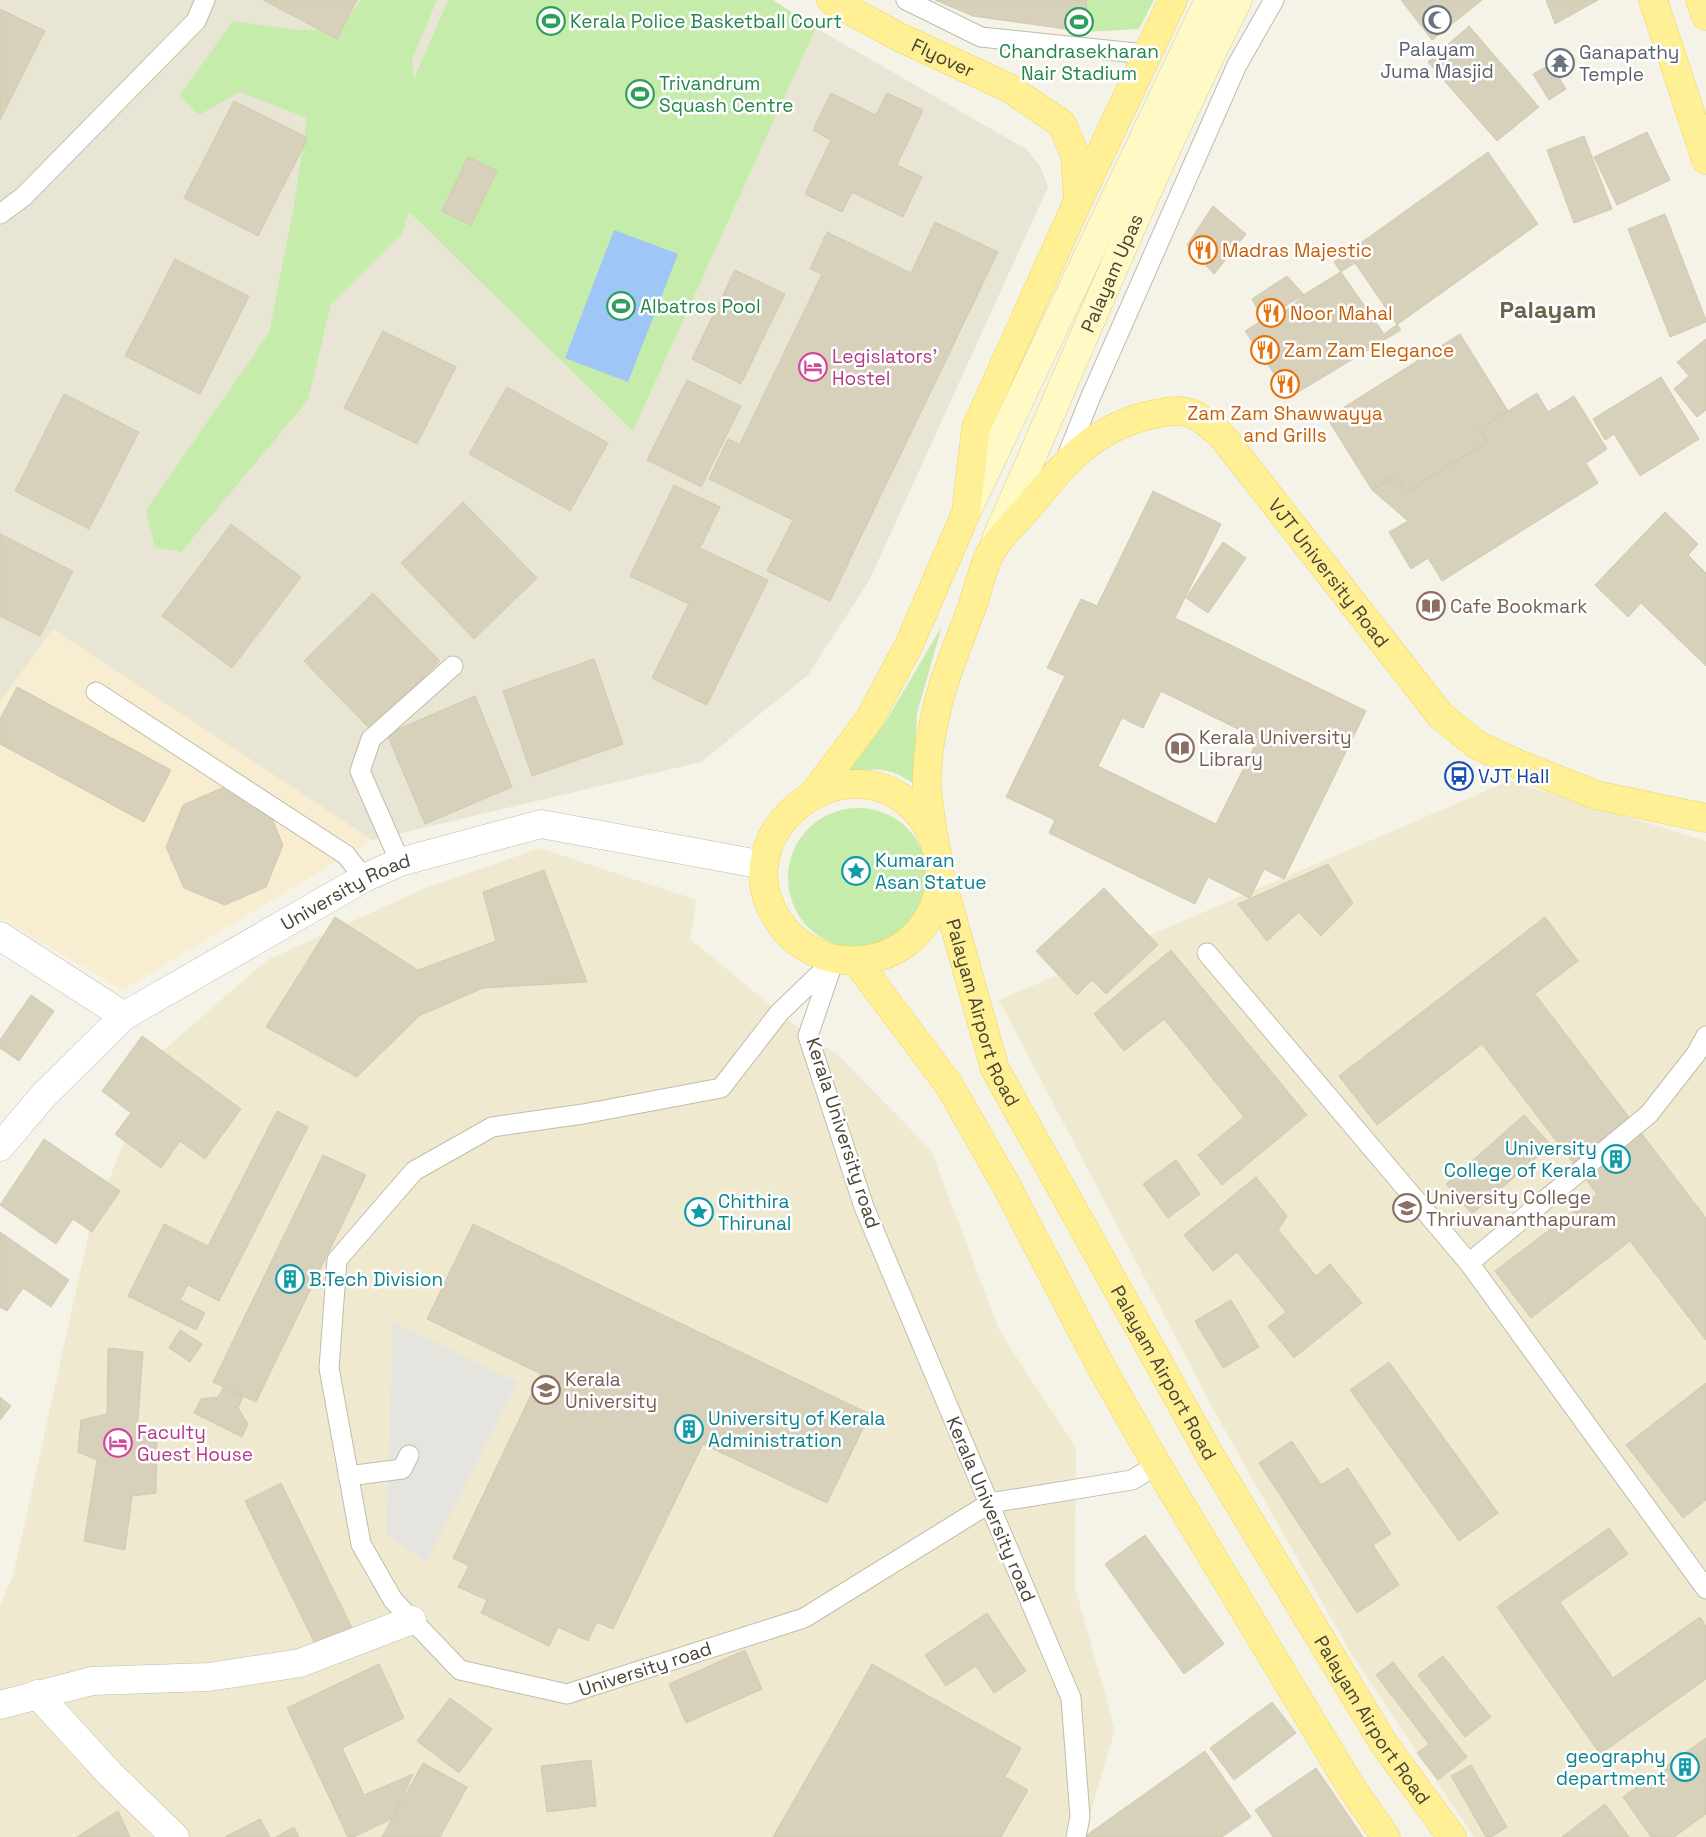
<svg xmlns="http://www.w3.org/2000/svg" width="1706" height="1837" font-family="'Space Grotesk',sans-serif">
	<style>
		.residential { fill: #e9e5d4 }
		.commercial { fill: #f8edd0 }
		.education { fill: #efeacf }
		.green { fill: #c6ecac }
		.parking { fill: #e5e4df }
		.water { fill: #9ec6f6 }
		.building { fill: #d7d0bb; stroke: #d2c9ae; fill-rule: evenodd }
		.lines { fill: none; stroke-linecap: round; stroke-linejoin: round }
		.service-casing { stroke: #c1bca8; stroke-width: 21 }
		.minor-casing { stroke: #c1bca8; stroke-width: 29 }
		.tertiary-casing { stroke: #c1bca8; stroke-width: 29 }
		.secondary-casing { stroke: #d8cf93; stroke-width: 29 }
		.primary-casing { stroke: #edd55c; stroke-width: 29 }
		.service { stroke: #fff; stroke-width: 19 }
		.minor { stroke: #fff; stroke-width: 28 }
		.tertiary { stroke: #fff; stroke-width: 28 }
		.secondary { stroke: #fff9c6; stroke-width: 28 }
		.primary { stroke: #fff095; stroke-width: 28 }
		.labels { text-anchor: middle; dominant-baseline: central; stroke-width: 5; stroke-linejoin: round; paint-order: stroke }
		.leisure-label { font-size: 19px; fill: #27864d; stroke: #fff; text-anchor: start }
		.worship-label { font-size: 19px; fill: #5b616d; stroke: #fff }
		.street-label { font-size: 19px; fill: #484335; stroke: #fff }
		.food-label { font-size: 19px; fill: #c56008; stroke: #fff; text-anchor: start }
		.hotel-label { font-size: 19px; fill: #b23c85; stroke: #fff; text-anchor: start }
		.education-label { font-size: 19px; fill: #785e54; stroke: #fff; text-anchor: start }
		.transit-label { font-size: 19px; fill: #164399; stroke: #fff; text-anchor: start }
		.culture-label { font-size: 19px; fill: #0d838f; stroke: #fff; text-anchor: start }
		.district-label { font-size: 24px; font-weight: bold; fill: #6c634b; stroke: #fff }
	</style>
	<rect width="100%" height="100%" fill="#f5f2e7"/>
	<path class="residential" d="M0,0H448L371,175L633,431L816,28L1026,149L1040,166L1048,187L869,581L808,675L701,762L372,840L53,629L0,702Z"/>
	<path class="commercial" d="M53,629L372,840L123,990L0,918V702Z"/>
	<path class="education" d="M1509,781L1706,841V1837H1474L1349,1650L1217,1416L999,1000Z
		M540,848L697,900L690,939L808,1036L836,1053L931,1150L1000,1332L1076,1448L1075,1587L1115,1730L1087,1824L1080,1837H0V1605L13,1576L90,1228L158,1055L267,960L426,888Z"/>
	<path class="green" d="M361,0H437L412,60L414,78L448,0H773L816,28L633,431L409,212L402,233L331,304L308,400L181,552L155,547L146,510L269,333L294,206L307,118L240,92L199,115L180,95L233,21L296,30L340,29Z
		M935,0H1154L1139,29L1087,32L973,16Z
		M942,626L917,713L915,755L920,788C892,768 882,767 848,772L886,721Z
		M788 878a70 70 0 1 1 140 0a70 70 0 1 1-140 0Z"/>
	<path class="parking" d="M393,1322L518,1382L426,1562L386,1534Z"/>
	<path class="water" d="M614,230L678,254L628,382L565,358Z"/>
	<path class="building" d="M263,0H357L337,39Z
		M935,0H1086L1087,32L973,16Z
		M1401,0H1482L1432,40Z
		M1546,0H1598L1555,24Z
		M0,9L45,31L0,120Z
		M1469,26L1539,107L1497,141L1428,62Z
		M1551,64L1566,89L1549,100L1533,74Z
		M831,93L876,115L887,93L923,110L897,165L922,177L903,217L852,192L842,212L805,194L831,140L813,130Z
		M234,101L308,138L258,236L184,198Z
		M1647,132L1670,180L1617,205L1594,157Z
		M1584,136L1612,209L1574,223L1547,150Z
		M1488,152L1538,224L1384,334L1334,262Z
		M468,157L497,171L471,225L442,211Z
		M1213,206L1246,234L1214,274L1187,245Z
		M1665,214L1706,320V322L1670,337L1628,229Z
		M935,222L998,252L830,601L767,571L793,520L709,479L728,439L740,444L822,274L810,269L827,232L911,273Z
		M175,259L249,296L200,394L125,356Z
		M1355,263L1401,330L1290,397L1245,331Z
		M735,270L785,294L741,384L692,359Z
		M1287,276L1304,295L1267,327L1252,299Z
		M383,331L456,367L417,444L344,408Z
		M1460,334L1508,411L1479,429L1487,442L1406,492L1396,475L1372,490L1327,418Z
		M1706,339V410L1697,417L1674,389L1689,376L1677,362Z
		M1661,377L1699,439L1640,476L1614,434L1605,440L1593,419Z
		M687,380L741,406L701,487L647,460Z
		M507,387L608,443L570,511L469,454Z
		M1537,393L1548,412L1574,396L1607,449L1586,463L1598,483L1442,581L1428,558L1411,569L1389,532L1408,521L1372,490L1396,475L1406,492L1487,442L1479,429Z
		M64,394L139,432L89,529L15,491Z
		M674,485L720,507L700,548L768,580L707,705L652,678L689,604L630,576Z
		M1153,491L1221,524L1175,618L1366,711L1284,879L1264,869L1250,898L1208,877L1195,904L1049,833L1055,820L1006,797L1065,676L1047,668L1081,599L1097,606ZM1161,691L1258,739L1216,824L1098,766L1122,718L1143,728Z
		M463,502L537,578L474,639L401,563Z
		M1665,512L1698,544L1688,555L1706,573V666L1641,603L1628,617L1595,585Z
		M231,524L301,577L232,668L162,616Z
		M0,534L73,571L40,636L0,616Z
		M1223,542L1246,558L1208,613L1186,598Z
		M373,593L440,661L371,730L304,661Z
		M594,659L623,744L532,776L503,691Z
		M17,687L171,770L144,822L0,744V719Z
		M475,696L512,787L425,824L387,734Z
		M224,787L266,804L283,845L266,887L225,905L184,888L166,847L183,805Z
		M1328,864L1353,903L1321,936L1299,912L1267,941L1238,904Z
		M544,870L587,982L483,988L419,1016L357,1077L266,1027L335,917L418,970L496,941L483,892Z
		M1104,888L1158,945L1106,994L1092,980L1077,995L1036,951Z
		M1545,917L1578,961L1535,994L1706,1218V1340L1630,1241L1531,1318L1495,1271L1597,1194L1482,1044L1377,1125L1339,1076Z
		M1171,950L1307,1115L1222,1185L1198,1155L1244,1117L1164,1019L1124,1051L1094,1014Z
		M31,995L54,1011L19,1061L0,1048V1040Z
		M142,1036L241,1109L205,1159L180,1141L161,1168L115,1134L131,1113L102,1091Z
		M277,1111L308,1127L219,1301L188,1285L180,1300L205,1313L196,1330L128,1296L164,1224L208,1246Z
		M1524,1115L1551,1145L1472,1214L1446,1184Z
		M44,1139L120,1191L92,1232L73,1219L56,1244L0,1205Z
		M323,1155L366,1175L256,1402L213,1382Z
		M1176,1160L1200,1194L1168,1218L1143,1184Z
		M1256,1177L1287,1216L1278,1230L1316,1276L1330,1264L1362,1303L1294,1358L1268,1326L1286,1312L1237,1252L1213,1271L1184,1235Z
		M473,1224L870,1414L827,1503L703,1444L613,1629L597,1622L588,1641L558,1627L549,1646L481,1613L487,1600L458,1587L469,1566L453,1558L541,1374L427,1319Z
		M0,1232L69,1280L51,1307L23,1288L7,1311L0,1307Z
		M1231,1300L1259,1347L1223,1368L1195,1321Z
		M180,1330L202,1344L190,1362L169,1348Z
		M108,1348L143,1352L137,1433L157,1434L156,1493L132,1496L125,1550L84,1541L97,1460L78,1452L81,1420L107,1414Z
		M1389,1362L1498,1513L1459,1541L1350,1390Z
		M1706,1383V1500L1683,1518L1626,1445Z
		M224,1387L243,1396L238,1408L248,1424L242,1437L194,1413L201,1399L218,1397Z
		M0,1397L11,1406L0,1420Z
		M1292,1441L1321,1485L1348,1468L1391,1534L1373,1545L1399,1585L1357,1613L1259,1463Z
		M281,1483L356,1636L320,1654L245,1501Z
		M1609,1528L1628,1554L1560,1602L1613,1678L1700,1617L1706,1626V1679L1600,1754L1497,1607Z
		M1145,1535L1224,1644L1184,1674L1105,1564Z
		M987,1613L1026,1671L994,1693L976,1666L946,1686L925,1655Z
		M745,1650L762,1689L686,1723L669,1684Z
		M1443,1656L1491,1717L1465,1737L1418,1675Z
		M1393,1662L1467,1757L1438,1780L1417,1753L1429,1744L1376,1675Z
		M379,1664L404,1718L342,1748L364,1795L413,1774L393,1818L354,1837H348L287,1708Z
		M872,1664L1021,1748L1005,1777L1028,1790L1001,1837H773Z
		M450,1698L492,1729L459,1773L417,1741Z
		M1272,1702L1296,1733L1234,1780L1210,1748Z
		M1706,1738V1814L1674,1837H1651L1623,1797Z
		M1205,1751L1251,1817L1222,1837H1084Z
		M591,1760L596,1806L547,1812L541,1766Z
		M423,1763L467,1787L440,1837H382Z
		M1471,1765L1507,1827L1491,1837H1486L1451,1776Z
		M1316,1768L1363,1837H1273L1255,1810Z
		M1605,1804L1629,1837H1562Z
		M118,1811L130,1837H77Z
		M260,1819L270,1837H225Z
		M294,1827L299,1837H276Z"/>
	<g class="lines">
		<defs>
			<path id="service" d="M906,0L981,37L1145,54
				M0,214L23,197L196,21L205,0
				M1065,461L1091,396L1237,65L1274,0
				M96,692L346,855L364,878
				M400,862L360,771L371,739L453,666
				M1207,953L1469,1263L1706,1589
				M834,960L779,1013L721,1088L583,1114L492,1127L414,1171L337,1260L329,1368L361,1544L393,1600L460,1670L567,1694L804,1618L990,1503L1132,1480L1157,1465
				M833,963L808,1036L864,1207L1071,1698L1080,1817L1076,1837
				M1469,1263L1649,1114L1696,1054L1706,1036
				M348,1476L402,1469L409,1455"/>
			<path id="minor" d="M0,936L124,1016
				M37,1694L110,1774L175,1837
				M0,1705L92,1681L209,1677L300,1663L412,1620"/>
			<g id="tertiary">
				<path id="s1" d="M0,1147L43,1096L124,1016L364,878L400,862L541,824L764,865"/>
			</g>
			<g id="secondary">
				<path d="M969,507L1209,0"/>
				<path id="s2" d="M996,539C1076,359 1149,176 1238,0"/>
			</g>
			<g id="primary">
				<path id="s3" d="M831,0L897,36L1009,88L1062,124L1075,155L1078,197"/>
				<path d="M1653,0L1706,160"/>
				<path d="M1700,0L1706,16"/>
				<path d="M812,796L869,720L908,647L966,513L976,428L1078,201L1173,0"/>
				<path id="s4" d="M934,839C930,831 925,821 919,814C850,734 723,830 776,917C814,981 912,973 936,901C943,879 939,861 934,839C931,823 929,804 927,788C926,762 931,733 937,708C945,673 961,638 973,604C979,587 983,565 992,550C1001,535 1015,522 1026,510C1062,467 1088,431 1146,416C1156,414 1169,410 1180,411C1198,412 1210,426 1223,437L1441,716L1477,745L1518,764L1596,795L1706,818"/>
				<path id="s5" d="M941,878L995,1069L1211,1457L1384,1744L1452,1837"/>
				<path d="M856,961L949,1085L1006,1185L1100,1365L1157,1465L1351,1787L1386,1837"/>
			</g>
		</defs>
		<use href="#service" class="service-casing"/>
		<use href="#minor" class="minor-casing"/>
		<use href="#tertiary" class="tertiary-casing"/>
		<use href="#secondary" class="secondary-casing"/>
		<use href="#primary" class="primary-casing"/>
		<use href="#service" class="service"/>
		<use href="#minor" class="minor"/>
		<use href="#tertiary" class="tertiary"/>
		<use href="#secondary" class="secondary"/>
		<use href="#primary" class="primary"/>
	</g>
	<defs>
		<symbol id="mosque-ring" viewBox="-11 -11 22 22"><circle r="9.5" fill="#fff" stroke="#6b7280" stroke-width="1.5"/><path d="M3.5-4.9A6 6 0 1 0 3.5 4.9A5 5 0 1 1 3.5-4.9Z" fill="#6b7280"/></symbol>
		<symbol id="stadium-ring" viewBox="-11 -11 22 22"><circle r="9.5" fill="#fff" stroke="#2e9e5b" stroke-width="1.5"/><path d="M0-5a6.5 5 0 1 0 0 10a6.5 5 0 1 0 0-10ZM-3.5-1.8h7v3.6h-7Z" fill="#2e9e5b"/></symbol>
		<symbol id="temple-ring" viewBox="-11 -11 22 22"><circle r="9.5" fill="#fff" stroke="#6b7280" stroke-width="1.5"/><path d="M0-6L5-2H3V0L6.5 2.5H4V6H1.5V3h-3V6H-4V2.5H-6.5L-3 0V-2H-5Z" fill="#6b7280"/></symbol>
		<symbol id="restaurant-ring" viewBox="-11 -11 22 22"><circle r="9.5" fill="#fff" stroke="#e8710a" stroke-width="1.5"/><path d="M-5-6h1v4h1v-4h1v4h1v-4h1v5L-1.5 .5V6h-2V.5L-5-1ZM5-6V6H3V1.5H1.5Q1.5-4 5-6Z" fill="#e8710a"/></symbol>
		<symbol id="hotel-ring" viewBox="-11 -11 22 22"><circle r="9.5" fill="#fff" stroke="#d1479c" stroke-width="1.5"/><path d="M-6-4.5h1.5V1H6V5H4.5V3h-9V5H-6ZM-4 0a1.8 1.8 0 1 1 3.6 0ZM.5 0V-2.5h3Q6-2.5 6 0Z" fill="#d1479c"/></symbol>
		<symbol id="library-ring" viewBox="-11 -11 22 22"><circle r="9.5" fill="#fff" stroke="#8d6e63" stroke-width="1.5"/><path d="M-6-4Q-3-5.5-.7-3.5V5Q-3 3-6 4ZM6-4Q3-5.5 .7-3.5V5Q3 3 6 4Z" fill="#8d6e63"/></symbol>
		<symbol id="bus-ring" viewBox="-11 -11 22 22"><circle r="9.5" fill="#fff" stroke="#1a4fb4" stroke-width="1.5"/><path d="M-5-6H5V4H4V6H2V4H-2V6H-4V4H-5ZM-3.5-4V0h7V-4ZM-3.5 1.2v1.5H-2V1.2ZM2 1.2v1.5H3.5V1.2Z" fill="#1a4fb4"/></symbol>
		<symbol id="sight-ring" viewBox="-11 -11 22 22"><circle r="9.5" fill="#fff" stroke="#0f9aa8" stroke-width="1.5"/><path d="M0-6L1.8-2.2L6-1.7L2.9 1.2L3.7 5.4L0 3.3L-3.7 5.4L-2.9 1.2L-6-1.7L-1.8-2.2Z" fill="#0f9aa8"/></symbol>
		<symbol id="building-ring" viewBox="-11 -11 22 22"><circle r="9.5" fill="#fff" stroke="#0f9aa8" stroke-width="1.5"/><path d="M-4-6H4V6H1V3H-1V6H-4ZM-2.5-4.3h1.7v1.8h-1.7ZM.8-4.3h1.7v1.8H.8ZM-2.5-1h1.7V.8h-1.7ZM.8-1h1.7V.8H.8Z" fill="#0f9aa8"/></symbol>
		<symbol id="university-ring" viewBox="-11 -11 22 22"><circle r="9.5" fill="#fff" stroke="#8d6e63" stroke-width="1.5"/><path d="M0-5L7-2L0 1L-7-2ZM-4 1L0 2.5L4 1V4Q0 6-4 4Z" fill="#8d6e63"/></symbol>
	</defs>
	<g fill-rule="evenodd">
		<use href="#mosque-ring" x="1421" y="4" width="32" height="32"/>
		<use href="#stadium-ring" x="535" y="5" width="32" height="32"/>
		<use href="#stadium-ring" x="1063" y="6" width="32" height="32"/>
		<use href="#temple-ring" x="1544" y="47" width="32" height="32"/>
		<use href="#stadium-ring" x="624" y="78" width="32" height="32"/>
		<use href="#restaurant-ring" x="1187" y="234" width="32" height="32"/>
		<use href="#stadium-ring" x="605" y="290" width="32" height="32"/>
		<use href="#restaurant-ring" x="1255" y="297" width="32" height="32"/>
		<use href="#restaurant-ring" x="1249" y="334" width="32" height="32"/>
		<use href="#hotel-ring" x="797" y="351" width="32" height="32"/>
		<use href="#restaurant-ring" x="1269" y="368" width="32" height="32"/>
		<use href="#library-ring" x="1415" y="590" width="32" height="32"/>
		<use href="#library-ring" x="1164" y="732" width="32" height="32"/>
		<use href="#bus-ring" x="1443" y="760" width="32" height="32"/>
		<use href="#sight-ring" x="840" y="855" width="32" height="32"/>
		<use href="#building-ring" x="1600" y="1143" width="32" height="32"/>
		<use href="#university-ring" x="1391" y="1192" width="32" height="32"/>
		<use href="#sight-ring" x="683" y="1196" width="32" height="32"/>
		<use href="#building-ring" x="274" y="1263" width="32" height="32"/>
		<use href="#university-ring" x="530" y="1374" width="32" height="32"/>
		<use href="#building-ring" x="673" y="1413" width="32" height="32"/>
		<use href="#hotel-ring" x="102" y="1427" width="32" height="32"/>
		<use href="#building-ring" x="1669" y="1751" width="32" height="32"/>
	</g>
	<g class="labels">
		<g class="leisure-label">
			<text x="570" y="21">Kerala Police Basketball Court</text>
			<text x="1079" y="51" text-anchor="middle">Chandrasekharan<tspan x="1079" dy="22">Nair Stadium</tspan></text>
			<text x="659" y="83">Trivandrum<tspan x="659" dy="22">Squash Centre</tspan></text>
			<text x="640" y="306">Albatros Pool</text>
		</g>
		<g class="worship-label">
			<text x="1437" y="49">Palayam<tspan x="1437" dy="22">Juma Masjid</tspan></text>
			<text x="1579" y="52" text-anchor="start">Ganapathy<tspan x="1579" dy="22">Temple</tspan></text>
		</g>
		<g class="street-label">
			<text stroke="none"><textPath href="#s3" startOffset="126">Flyover</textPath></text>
			<text stroke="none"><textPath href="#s2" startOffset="290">Palayam Upas</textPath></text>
			<text stroke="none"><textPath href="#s4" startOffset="1319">VJT University Road</textPath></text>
			<text stroke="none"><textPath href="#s1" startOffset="435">University Road</textPath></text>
			<text stroke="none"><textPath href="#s5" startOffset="141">Palayam Airport Road</textPath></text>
			<text transform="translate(843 1133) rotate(72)">Kerala University road</text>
			<text stroke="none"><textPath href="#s5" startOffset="546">Palayam Airport Road</textPath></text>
			<text transform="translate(991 1509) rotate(67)">Kerala University road</text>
			<text transform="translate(645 1669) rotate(-18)">University road</text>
			<text stroke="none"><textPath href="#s5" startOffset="951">Palayam Airport Road</textPath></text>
		</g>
		<g class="food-label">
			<text x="1222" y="250">Madras Majestic</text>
			<text x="1290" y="313">Noor Mahal</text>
			<text x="1284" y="350">Zam Zam Elegance</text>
			<text x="1285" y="413" text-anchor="middle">Zam Zam Shawwayya<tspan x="1285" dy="22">and Grills</tspan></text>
		</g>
		<g class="hotel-label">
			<text x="832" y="356">Legislators'<tspan x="832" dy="22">Hostel</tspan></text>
			<text x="137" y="1432">Faculty<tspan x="137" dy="22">Guest House</tspan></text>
		</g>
		<g class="education-label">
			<text x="1450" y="606">Cafe Bookmark</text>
			<text x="1199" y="737">Kerala University<tspan x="1199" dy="22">Library</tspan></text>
			<text x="1426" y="1197">University College<tspan x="1426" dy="22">Thriuvananthapuram</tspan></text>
			<text x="565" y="1379">Kerala<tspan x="565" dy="22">University</tspan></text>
		</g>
		<g class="transit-label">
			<text x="1478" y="776">VJT Hall</text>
		</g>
		<g class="culture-label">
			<text x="875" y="860">Kumaran<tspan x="875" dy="22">Asan Statue</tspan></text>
			<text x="1597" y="1148" text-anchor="end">University<tspan x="1597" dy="22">College of Kerala</tspan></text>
			<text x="718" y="1201">Chithira<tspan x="718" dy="22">Thirunal</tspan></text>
			<text x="309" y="1279">B.Tech Division</text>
			<text x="708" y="1418">University of Kerala<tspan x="708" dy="22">Administration</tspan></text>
			<text x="1666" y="1756" text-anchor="end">geography<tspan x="1666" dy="22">department</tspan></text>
		</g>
		<g class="district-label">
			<text x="1548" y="309">Palayam</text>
		</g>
	</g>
</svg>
